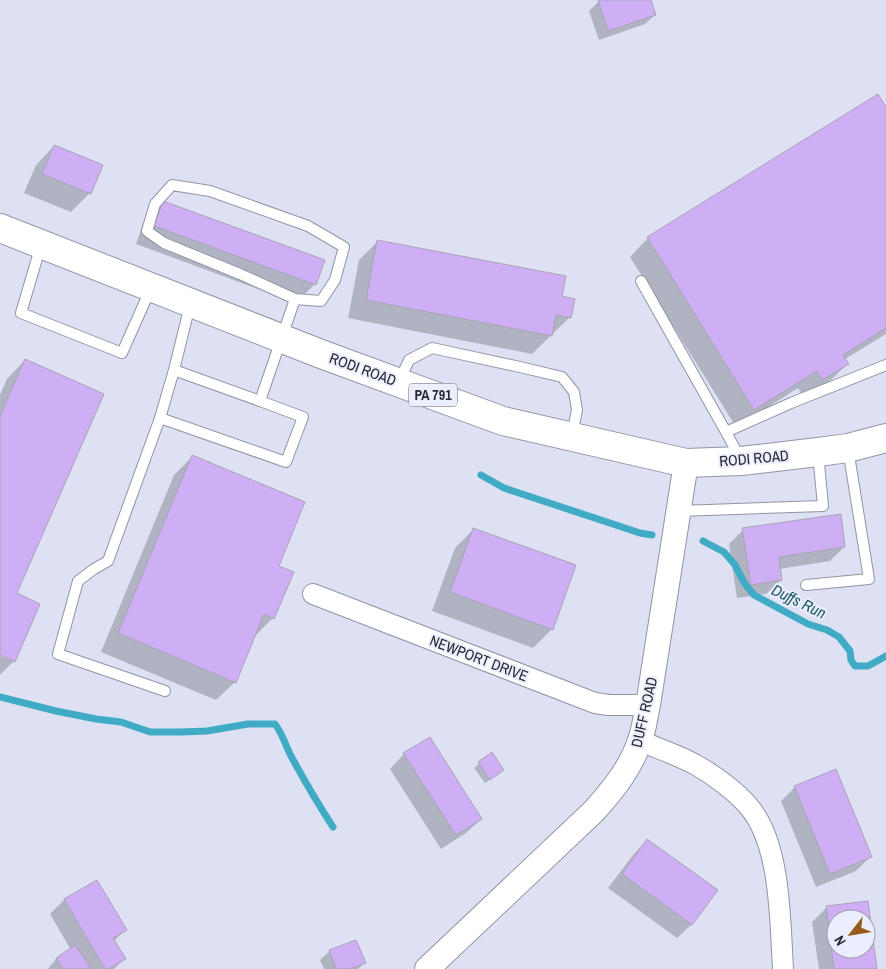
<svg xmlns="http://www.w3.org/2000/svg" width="886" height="969" font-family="'Archivo Narrow',sans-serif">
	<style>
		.shadow { fill: #0003; fill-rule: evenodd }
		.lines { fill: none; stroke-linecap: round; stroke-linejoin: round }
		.stream { stroke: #41abc5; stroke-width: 7 }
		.building { fill: #ceaef4; stroke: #aaa3b3; fill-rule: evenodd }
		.service-casing { stroke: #9194a5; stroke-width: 12 }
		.minor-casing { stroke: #9194a5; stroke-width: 22 }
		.tertiary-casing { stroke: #9194a5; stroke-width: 26 }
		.primary-casing { stroke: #9194a5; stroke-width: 30 }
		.service { stroke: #fff; stroke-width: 10 }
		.minor { stroke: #fff; stroke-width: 20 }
		.tertiary { stroke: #fff; stroke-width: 24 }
		.primary { stroke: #fff; stroke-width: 28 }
		.labels { text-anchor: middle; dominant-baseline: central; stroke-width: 4; stroke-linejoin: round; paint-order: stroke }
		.shield { fill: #ebeefd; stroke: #62646e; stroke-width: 1 }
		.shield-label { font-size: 14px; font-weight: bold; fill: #282930 }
		.street-label { font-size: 15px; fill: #282930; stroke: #ebeefd }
		.water-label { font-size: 16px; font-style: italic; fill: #205967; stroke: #ebeefd }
	</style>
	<rect width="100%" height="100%" fill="#dde1f3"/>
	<path class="shadow" d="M603,0H650L655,15L645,24L599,40L589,11L599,1Z
		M886,110V334L845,359L847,364L829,382L804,398L798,388L736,427L630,257L648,238Z
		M54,146L90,193L71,212L24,193L36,165Z
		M163,202L315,284L296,303L136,244L144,221Z
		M378,241L561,297L569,318L532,354L348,318L359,260Z
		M25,360L15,594L14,661L0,675V656L7,659V657L0,654V395L7,379Z
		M193,456L277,567L273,618L255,636L235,682L216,700L101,652L174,475Z
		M474,529L552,629L533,648L432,611L455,548Z
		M743,530L844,547L830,561L779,569L781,580L766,594L737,598L729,544Z
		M404,754L481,819L466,833L441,849L390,769Z
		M492,754L498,774L485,783L474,768Z
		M795,787L870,857L856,871L816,887L781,801Z
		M647,840L692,924L677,938L608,888L633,855Z
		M96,881L125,930L114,941L124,959L114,969H48L56,959L71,950L50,914L64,900Z
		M867,902L876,969H819L812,922L826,908ZM836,919H866V949H836Z
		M330,951L364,963L358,969H324L320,960Z"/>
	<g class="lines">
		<path class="stream" d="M481,475L504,488L640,533L652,535
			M703,541L724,552L735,565L745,584L754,595L808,624L827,630L839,637L850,651L851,660L855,666H868L886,656
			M0,697L56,711L96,719L121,722L150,732H181L207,731L248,724H275C283,735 285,744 291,756C304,780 318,804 333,827"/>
	</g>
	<path class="building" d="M598,0H651L656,15L608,31Z
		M878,94L886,107V328L843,355L849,364L822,380L817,371L754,410L647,237Z
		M54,145L103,165L91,194L42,174Z
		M163,201L325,260L316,285L154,226Z
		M377,240L566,276L562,296L575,299L571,318L556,315L552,336L366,300Z
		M25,359L104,394L17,593L40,604L15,662L0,655V416Z
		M192,455L305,502L279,566L294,572L274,619L264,614L236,683L118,633Z
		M841,514L845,547L779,557L782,580L751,585L742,528Z
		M473,528L576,565L553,630L450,592Z
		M430,737L482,819L456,835L403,753Z
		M492,752L504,770L490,780L478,762Z
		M836,769L872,857L830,874L794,786Z
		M647,839L718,890L692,925L622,874Z
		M97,880L127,930L113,938L126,959L108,969H105L64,899Z
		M868,901L877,969H834L826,906ZM836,919H866V949H836Z
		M356,940L366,963L350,969H336L329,950Z
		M75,945L90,967L87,969H63L56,958Z"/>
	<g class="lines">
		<defs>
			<path id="service" d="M41,245L21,313L122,353L151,288
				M641,281L726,432
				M190,305L174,370L260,401L295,299L321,301L335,280L344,247L308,226L210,191L172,185L155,204L147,231L164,243L240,274L295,299
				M174,370L160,418L286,462L303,417L260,401
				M399,382L409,360L432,348L520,367L562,377L574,392L577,410L572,435
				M160,418L108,561L94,569L78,581L58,654L165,691
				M741,460L726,432L791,403L886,365
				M679,511L823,506L818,453
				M806,585L869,579L848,449"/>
			<path id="minor" d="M313,594L595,703L609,705H648
				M640,741C659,749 678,755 696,765C714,775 737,792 750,808C781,846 780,921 783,969"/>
			<path id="tertiary" d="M427,969L594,811C612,791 630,769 639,743C644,731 645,718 648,705L686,463"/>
			<path id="primary" d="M0,228L321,354L503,421L686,463L741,461L818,452L848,448L886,438"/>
		</defs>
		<use href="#service" class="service-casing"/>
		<use href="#minor" class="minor-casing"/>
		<use href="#tertiary" class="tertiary-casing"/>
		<use href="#primary" class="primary-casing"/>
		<use href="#service" class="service"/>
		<use href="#minor" class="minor"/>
		<use href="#tertiary" class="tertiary"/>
		<use href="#primary" class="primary"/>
	</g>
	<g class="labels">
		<rect class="shield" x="409" y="383.5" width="48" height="23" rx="4"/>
		<g class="shield-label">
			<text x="433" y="395">PA 791</text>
		</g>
		<g class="street-label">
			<text transform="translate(363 369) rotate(20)">RODI ROAD</text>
			<text transform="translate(754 458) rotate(-5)">RODI ROAD</text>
			<text transform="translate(479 658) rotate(21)">NEWPORT DRIVE</text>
			<text transform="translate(644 712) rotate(-77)">DUFF ROAD</text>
		</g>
		<g class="water-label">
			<text transform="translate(799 601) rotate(26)">Duffs Run</text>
		</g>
	</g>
	<g transform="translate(851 934) rotate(239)"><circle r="24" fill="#ebeefd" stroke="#9d9fab"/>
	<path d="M0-4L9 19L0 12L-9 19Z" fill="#965b1b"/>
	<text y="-8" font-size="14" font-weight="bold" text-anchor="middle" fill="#282930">N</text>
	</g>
</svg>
